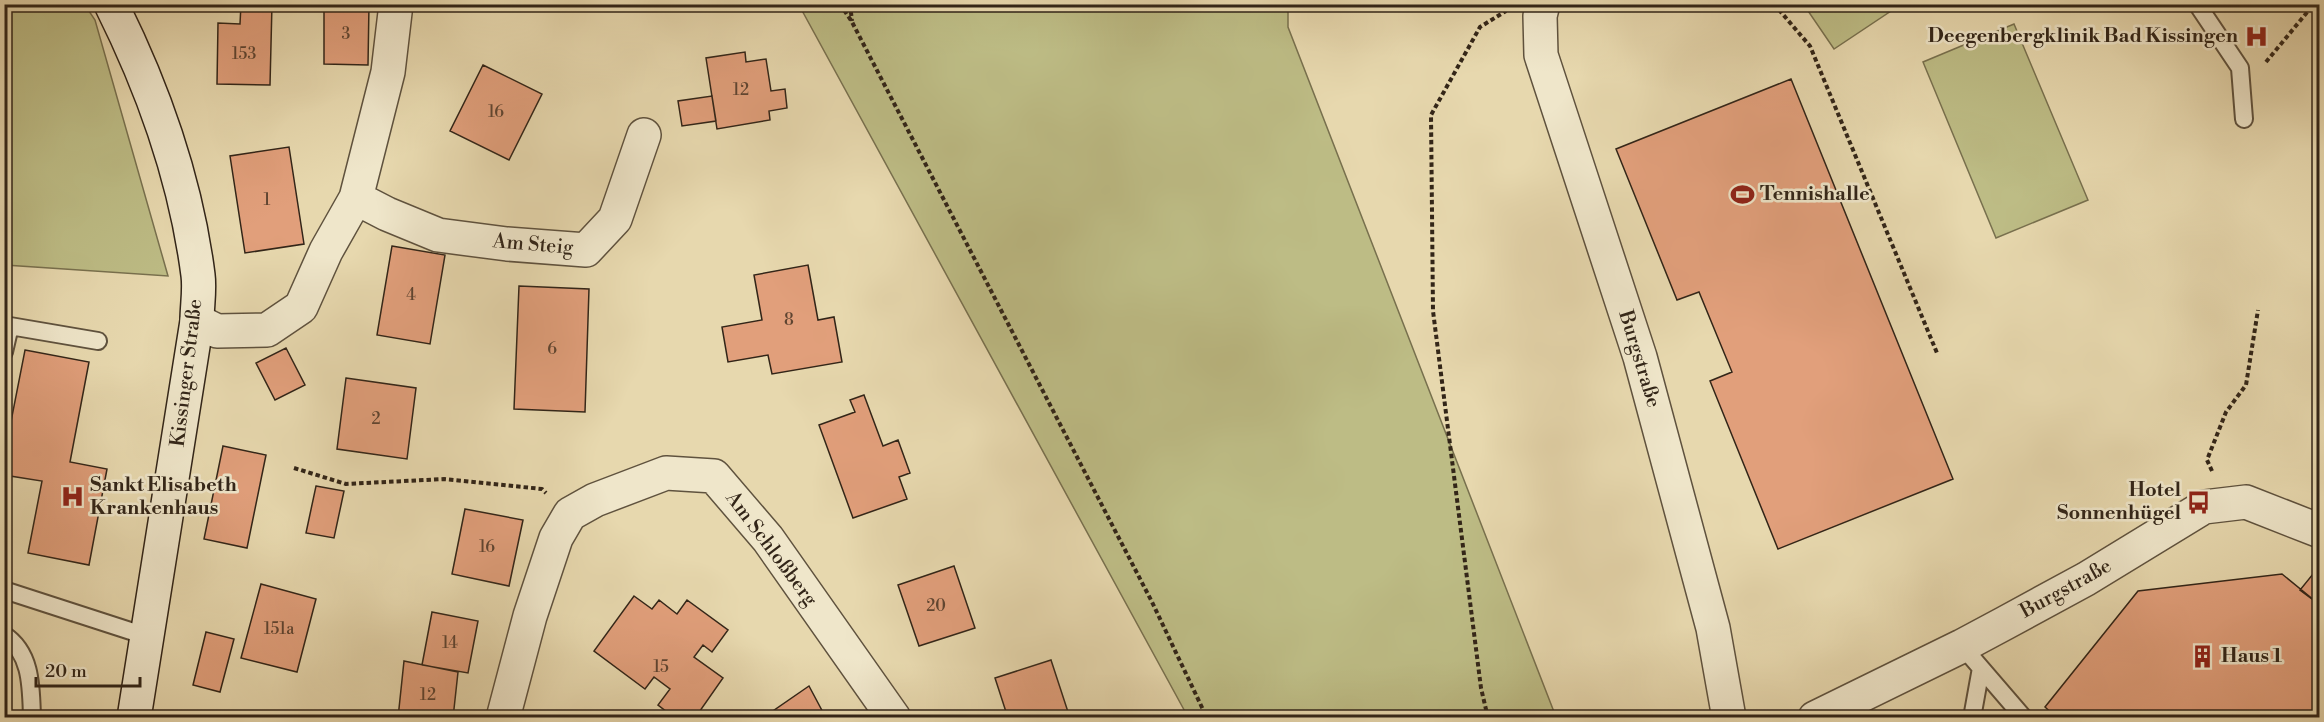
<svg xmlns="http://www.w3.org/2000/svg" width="2324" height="722" font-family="'Libre Bodoni',serif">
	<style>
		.green { fill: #bdbc85; stroke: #78704e; stroke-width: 1.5 }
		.building { fill: #e19f7b; stroke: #322518; stroke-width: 1.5 }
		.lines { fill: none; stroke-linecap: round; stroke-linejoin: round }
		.lane-casing { stroke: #5f523e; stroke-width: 20 }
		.street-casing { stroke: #5f523e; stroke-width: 36 }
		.secondary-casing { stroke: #322518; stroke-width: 36 }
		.path { stroke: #322518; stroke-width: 4; stroke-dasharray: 4.5 3; stroke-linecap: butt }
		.lane { stroke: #efe6ca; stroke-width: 16 }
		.street { stroke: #efe6ca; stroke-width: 33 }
		.secondary { stroke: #efe6ca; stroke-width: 33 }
		.labels { text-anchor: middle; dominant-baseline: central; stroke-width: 5; stroke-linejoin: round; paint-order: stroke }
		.number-label { font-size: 16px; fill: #5e4431 }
		.poi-label { font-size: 20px; font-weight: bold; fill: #322518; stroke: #efe6ca; text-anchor: start }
		.street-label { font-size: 20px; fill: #322518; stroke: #efe6ca }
	</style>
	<rect width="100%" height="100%" fill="#e7d8ae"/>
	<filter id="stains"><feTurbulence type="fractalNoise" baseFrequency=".00333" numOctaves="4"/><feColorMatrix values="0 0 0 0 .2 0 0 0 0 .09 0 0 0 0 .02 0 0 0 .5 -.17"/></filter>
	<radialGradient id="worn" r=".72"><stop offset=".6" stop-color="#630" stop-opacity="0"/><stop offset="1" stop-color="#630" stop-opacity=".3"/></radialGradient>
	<path class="green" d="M4,5H85L95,20L168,276L5,265Z
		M799,5H1288V27L1556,717H1188Z
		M1804,5H1900L1834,49Z
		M2014,24L2088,200L1996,238L1923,62Z"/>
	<path class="building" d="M241,4H272L270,85L217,84L218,23L240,24Z
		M324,4H369L368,65L324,64Z
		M745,52L746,62L766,59L771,91L785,89L787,108L769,111L770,120L717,129L706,58Z
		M483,65L542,94L509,160L450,131Z
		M1791,79L1953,479L1778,549L1710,381L1732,372L1699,292L1677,300L1616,149Z
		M712,96L716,121L682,126L678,101Z
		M289,147L304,244L245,253L230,156Z
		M392,246L445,255L430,344L377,335Z
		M808,265L818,320L834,317L842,362L772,374L768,355L728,362L722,327L762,320L754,275Z
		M519,286L589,289L585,412L514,409Z
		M286,348L305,385L275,400L256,363Z
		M25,350L89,362L70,462L107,469L89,565L28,553L42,481L4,475V457Z
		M346,378L416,388L407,459L337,449Z
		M864,395L883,446L898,440L910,473L899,477L907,499L853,518L819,425L855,412L850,400Z
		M223,446L266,455L247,548L204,539Z
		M316,486L344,491L334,538L306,533Z
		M465,509L523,520L509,586L452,574Z
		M954,566L975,628L919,646L898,585Z
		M2317,569L2320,572V605L2300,590Z
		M2282,574L2320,605V718H2057L2045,707L2138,591Z
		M261,584L316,599L297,672L241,658Z
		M634,596L652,609L659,600L677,614L687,600L728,630L712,652L703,645L694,657L723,678L695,718H675L658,705L670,689L654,677L645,689L594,651Z
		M432,612L478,621L468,673L422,665Z
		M206,632L234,639L220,692L193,685Z
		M1051,660L1070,718H1008L995,678Z
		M404,661L458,672L453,718H398Z
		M809,686L826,718H773L770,713Z"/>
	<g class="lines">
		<defs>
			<path id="lane" d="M2197,4L2240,68L2244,119
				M4,352L10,326L98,341
				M4,590L149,637
				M4,635C32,653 31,688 32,718
				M1962,646L2024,718
				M1972,718L1981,668"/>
			<path id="street" d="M1543,4L1540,16L1541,55L1640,357L1713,628L1729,718
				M356,198L387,214L438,235L507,244L586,250L615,219L644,135
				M197,321L217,331L267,330L301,307L326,251L356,198L388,72L396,4
				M503,718L530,616L556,538L570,514L595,500L666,473L714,476L768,539L894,718
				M1815,718L1962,646L2005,623L2086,579L2204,507L2246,502L2320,531"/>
			<path id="secondary" d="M111,4C153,88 186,181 198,275C200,290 197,306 197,321L134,718"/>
		</defs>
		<use href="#lane" class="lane-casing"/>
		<use href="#street" class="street-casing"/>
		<use href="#secondary" class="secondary-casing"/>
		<path class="path" d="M840,4L852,22L1152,602L1207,718
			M850,4L852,21
			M1774,4L1810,46L1937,353
			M2266,62L2314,4
			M294,468L346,484L444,479L542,489L546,493
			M2212,471L2207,460L2226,412L2246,385L2258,310
			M1488,718L1481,688L1433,311L1431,115L1480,27L1506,11"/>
		<use href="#lane" class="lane"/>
		<use href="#street" class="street"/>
		<use href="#secondary" class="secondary"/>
	</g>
	<defs>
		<symbol id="hospital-bare" viewBox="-9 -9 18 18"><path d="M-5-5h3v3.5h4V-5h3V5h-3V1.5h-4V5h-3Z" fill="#8f2418" stroke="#efe6ca" stroke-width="2.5" paint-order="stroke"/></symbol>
		<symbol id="stadium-bare" viewBox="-9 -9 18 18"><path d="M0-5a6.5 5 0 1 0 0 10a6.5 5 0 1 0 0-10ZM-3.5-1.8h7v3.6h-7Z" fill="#8f2418" stroke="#efe6ca" stroke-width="2.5" paint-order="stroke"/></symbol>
		<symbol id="bus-bare" viewBox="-9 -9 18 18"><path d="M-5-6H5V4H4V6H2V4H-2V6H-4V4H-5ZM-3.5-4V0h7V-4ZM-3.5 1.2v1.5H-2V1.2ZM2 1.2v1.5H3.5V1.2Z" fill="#8f2418" stroke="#efe6ca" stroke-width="2.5" paint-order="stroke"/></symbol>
		<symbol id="building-bare" viewBox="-9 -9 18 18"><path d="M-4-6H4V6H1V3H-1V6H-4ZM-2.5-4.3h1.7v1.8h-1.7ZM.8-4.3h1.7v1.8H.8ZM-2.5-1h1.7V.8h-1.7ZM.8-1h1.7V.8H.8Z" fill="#8f2418" stroke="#efe6ca" stroke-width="2.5" paint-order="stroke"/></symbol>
	</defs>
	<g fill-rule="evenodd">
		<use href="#hospital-bare" x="2240" y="20" width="33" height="33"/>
		<use href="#stadium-bare" x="1726" y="178" width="33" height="33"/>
		<use href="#hospital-bare" x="56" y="480" width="33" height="33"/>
		<use href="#bus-bare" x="2182" y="486" width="33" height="33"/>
		<use href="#building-bare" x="2186" y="640" width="33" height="33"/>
	</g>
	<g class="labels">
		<g class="number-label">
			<text x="346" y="34">3</text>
			<text x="244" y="54">153</text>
			<text x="741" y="90">12</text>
			<text x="496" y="112">16</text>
			<text x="267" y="200">1</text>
			<text x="411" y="295">4</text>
			<text x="789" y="320">8</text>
			<text x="552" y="349">6</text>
			<text x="376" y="419">2</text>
			<text x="487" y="547">16</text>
			<text x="936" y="606">20</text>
			<text x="279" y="629">151a</text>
			<text x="450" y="643">14</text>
			<text x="661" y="667">15</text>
			<text x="428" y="695">12</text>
		</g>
		<g class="poi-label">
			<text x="2238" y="36" text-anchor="end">Deegenbergklinik Bad Kissingen</text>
			<text x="1760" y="194">Tennishalle</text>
			<text x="90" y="485">Sankt Elisabeth<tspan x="90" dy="23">Krankenhaus</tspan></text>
			<text x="2181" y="490" text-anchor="end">Hotel<tspan x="2181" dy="23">Sonnenhügel</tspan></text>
			<text x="2221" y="656">Haus 1</text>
		</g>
		<g class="street-label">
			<text transform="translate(533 245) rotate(5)">Am Steig</text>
			<text transform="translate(1639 359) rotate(73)">Burgstraße</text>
			<text transform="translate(187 373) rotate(-83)">Kissinger Straße</text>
			<text transform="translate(771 549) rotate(53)">Am Schloßberg</text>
			<text transform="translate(2066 589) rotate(-29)">Burgstraße</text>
		</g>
	</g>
	<rect width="2324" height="722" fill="none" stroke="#e7d8ae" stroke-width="24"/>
	<rect x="6" y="6" width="2312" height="710" fill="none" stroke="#322518" stroke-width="3"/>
	<rect x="12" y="12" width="2300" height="698" fill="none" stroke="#322518" stroke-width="1.5"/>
	<path d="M36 677v9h104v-9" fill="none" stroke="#322518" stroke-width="3"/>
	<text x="45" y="677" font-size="18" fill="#322518" stroke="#efe6ca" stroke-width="4.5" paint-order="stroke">20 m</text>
	<rect width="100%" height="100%" filter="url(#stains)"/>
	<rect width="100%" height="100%" fill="url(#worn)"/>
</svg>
